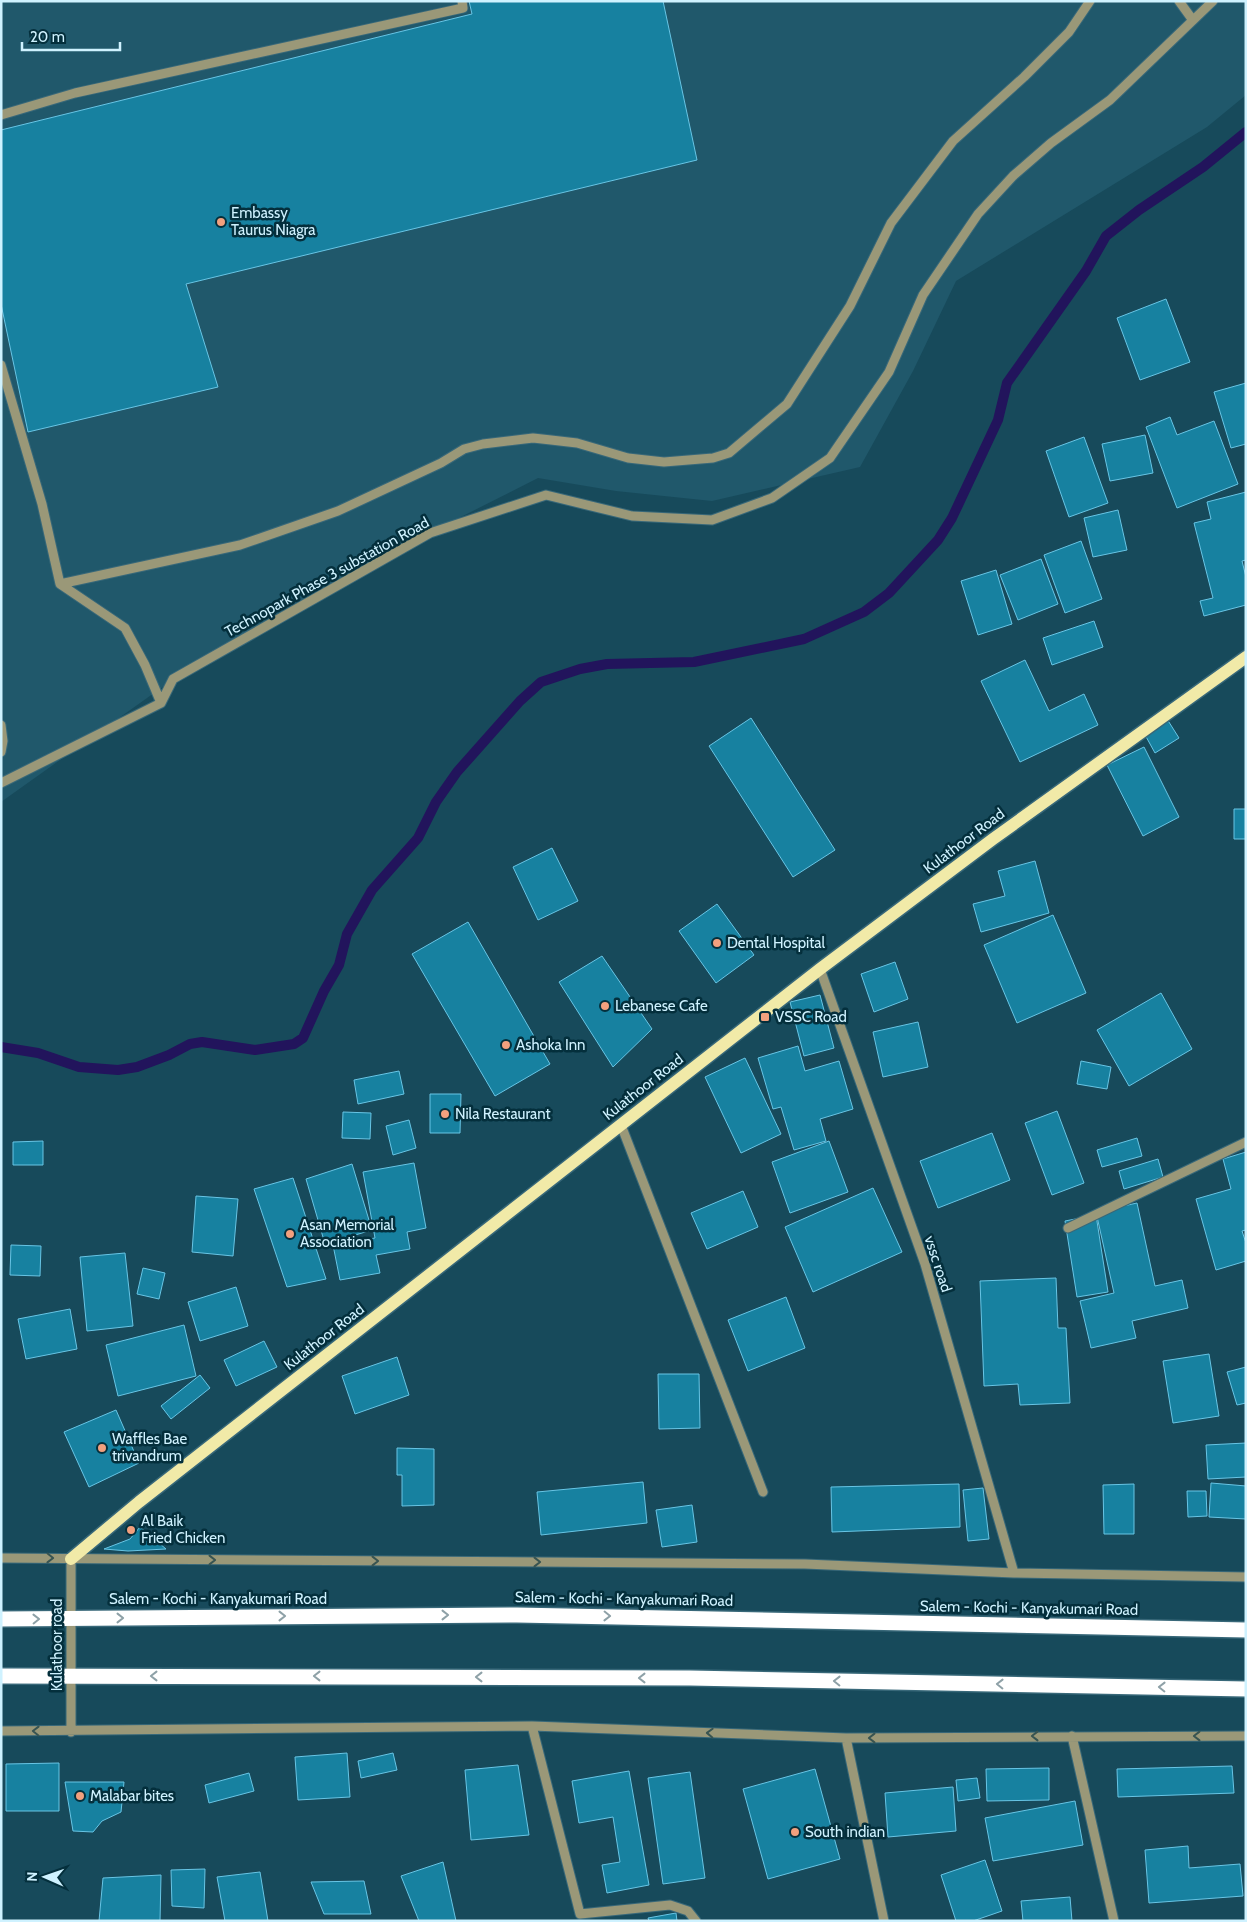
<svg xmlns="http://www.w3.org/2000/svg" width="1247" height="1922" font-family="Cabin,sans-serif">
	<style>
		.built { fill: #20586b }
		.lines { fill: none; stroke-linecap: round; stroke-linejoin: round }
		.stream { stroke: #22145c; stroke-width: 10 }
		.building { fill: #1781a0; stroke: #68c5e5 }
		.minor-casing { stroke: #386879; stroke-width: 11 }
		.major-casing { stroke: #386879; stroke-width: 15 }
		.highway-casing { stroke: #386879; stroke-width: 18 }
		.minor { stroke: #9a9878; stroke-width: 9 }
		.major { stroke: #f1eaa8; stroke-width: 12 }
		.highway { stroke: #fff; stroke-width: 15 }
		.oneway { stroke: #385451 }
		.oneway2 { stroke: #8ea1a7 }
		.poi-dot { fill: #f2a07e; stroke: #042f3c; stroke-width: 2 }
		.labels { text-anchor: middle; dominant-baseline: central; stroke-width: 5; stroke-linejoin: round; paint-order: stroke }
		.poi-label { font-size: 15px; fill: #cff2ff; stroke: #042f3c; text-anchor: start }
		.street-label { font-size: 15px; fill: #cff2ff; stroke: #042f3c }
	</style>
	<rect width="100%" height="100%" fill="#174a5b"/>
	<path class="built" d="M1,1H1246V95L1207,127L956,281L913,371L860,467L712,501L616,491L538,478L358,569L206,656L1,802Z"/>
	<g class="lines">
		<path class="stream" d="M1,1047L38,1053L79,1067L118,1070L137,1067L169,1055L190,1044L202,1042L255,1050L294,1044L303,1038L324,991L339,965L347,934L372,890L418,838L436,802L457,772L520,701L541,682L580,669L607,664L694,662L804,639L864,612L889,593L938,540L952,518L998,420L1007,383L1086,271L1106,236L1139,210L1203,167L1246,132"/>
	</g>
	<path class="building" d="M469,1H663L697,160L186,284L218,387L28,432L1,304V130L472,14Z
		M1166,299L1190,362L1140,380L1117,318Z
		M1246,383V444L1231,448L1214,392Z
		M1170,417L1177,435L1214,421L1238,484L1177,508L1146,427Z
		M1145,435L1153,473L1110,481L1102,444Z
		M1084,437L1108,503L1069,517L1046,451Z
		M1246,492V560L1242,561L1246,577V605L1204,616L1200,601L1213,598L1194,523L1211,519L1207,502Z
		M1118,510L1127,550L1093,557L1084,518Z
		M1081,541L1102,599L1065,613L1044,555Z
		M1041,559L1058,604L1018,620L1000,575Z
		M996,570L1012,624L978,635L961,581Z
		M1094,621L1103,647L1052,665L1043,638Z
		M1025,660L1049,711L1084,694L1098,725L1020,762L981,681Z
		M751,718L835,850L793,877L709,746Z
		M1167,719L1179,738L1155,753L1144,733Z
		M1144,747L1179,817L1143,836L1107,765Z
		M1234,809H1246V839H1234Z
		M552,848L578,901L538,920L513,867Z
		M1035,861L1049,913L981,932L973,904L1005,896L998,871Z
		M717,904L754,955L716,983L679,931Z
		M1053,915L1086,993L1017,1023L984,945Z
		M468,922L550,1064L495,1096L412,954Z
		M602,956L652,1029L613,1067L559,982Z
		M895,962L908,999L874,1012L861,974Z
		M1161,993L1192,1049L1129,1086L1097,1030Z
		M820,995L834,1048L804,1056L790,1002Z
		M918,1022L928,1067L883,1077L873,1032Z
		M798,1046L805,1071L839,1061L853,1109L820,1119L826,1141L794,1150L781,1107L773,1109L758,1058Z
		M745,1058L781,1134L741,1153L705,1077Z
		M1081,1061L1111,1067L1107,1089L1077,1084Z
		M399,1071L404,1094L358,1104L354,1080Z
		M430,1094H461L460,1133H430Z
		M1057,1111L1084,1183L1052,1195L1025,1123Z
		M343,1112L371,1113L370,1139L342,1138Z
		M409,1120L416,1148L393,1155L386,1126Z
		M992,1133L1010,1180L938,1208L920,1161Z
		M1137,1138L1142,1156L1102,1167L1097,1150Z
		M43,1141V1165H13V1142Z
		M829,1141L848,1192L790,1213L772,1162Z
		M1246,1152V1230L1242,1231L1246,1243V1261L1216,1270L1196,1199L1231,1189L1223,1159Z
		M1158,1159L1163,1177L1124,1189L1119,1171Z
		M414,1163L426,1228L407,1232L410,1249L376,1255L380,1273L340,1280L333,1245L375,1238L363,1172Z
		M352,1164L372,1230L325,1244L306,1179Z
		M293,1178L326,1279L287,1287L254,1189Z
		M873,1188L902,1252L813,1292L785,1227Z
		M743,1191L758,1227L707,1249L691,1213Z
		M196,1196L238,1199L233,1256L192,1252Z
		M1137,1203L1155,1286L1182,1280L1188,1308L1132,1321L1136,1338L1091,1348L1080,1301L1114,1293L1096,1212Z
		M1096,1215L1108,1292L1077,1297L1065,1221Z
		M11,1245L41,1246L40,1276L10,1275Z
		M125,1253L133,1326L87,1331L80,1257Z
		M143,1268L165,1273L159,1299L137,1294Z
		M1056,1278L1058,1328H1066L1070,1403L1020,1405L1018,1384L984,1386L980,1281Z
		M236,1287L248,1326L200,1341L188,1302Z
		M786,1297L805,1348L748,1371L728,1320Z
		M70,1309L77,1349L26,1359L18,1319Z
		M184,1325L196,1376L118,1396L106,1345Z
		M264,1341L277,1367L236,1386L224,1360Z
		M1209,1354L1219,1416L1173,1423L1163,1361Z
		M397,1357L409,1395L355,1414L342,1376Z
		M1246,1367V1403L1237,1405L1227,1372Z
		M658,1374H699L700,1428L659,1429Z
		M200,1375L210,1388L171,1419L161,1406Z
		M116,1410L139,1463L89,1487L64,1432Z
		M1246,1443V1477L1208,1479L1206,1445Z
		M397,1448L434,1449V1505L402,1506V1475H397Z
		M643,1482L647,1523L541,1535L537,1492Z
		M1211,1483L1246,1486V1519L1209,1517Z
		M959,1484L960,1527L832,1532L831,1487Z
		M1134,1484V1534H1104L1103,1485Z
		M983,1488L989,1539L968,1541L963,1490Z
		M1187,1491H1206L1207,1516L1188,1517Z
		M692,1505L697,1542L662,1547L656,1510Z
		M140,1527L166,1549L128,1551L104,1549L130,1539Z
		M347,1753L350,1797L298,1800L295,1757Z
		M393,1753L397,1770L361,1778L358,1761Z
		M59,1763V1811H6V1764Z
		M518,1765L529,1835L471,1840L465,1770Z
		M1232,1766L1234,1793L1118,1797L1117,1769Z
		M1049,1768V1800L987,1801L986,1769Z
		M815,1769L840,1859L768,1879L743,1789Z
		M629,1771L649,1885L607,1893L602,1865L620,1862L613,1817L579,1823L572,1781Z
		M690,1772L705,1878L663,1884L648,1778Z
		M249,1773L254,1791L209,1803L205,1785Z
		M977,1778L980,1798L958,1801L956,1780Z
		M65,1782H124L121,1812L102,1821L93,1832L73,1831Z
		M953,1787L956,1831L888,1837L885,1793Z
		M1075,1801L1083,1845L993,1861L985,1818Z
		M1188,1846L1189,1868L1240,1864L1243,1896L1149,1903L1145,1850Z
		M985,1860L1002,1911L973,1921H956L941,1875Z
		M443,1862L456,1921H419L401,1876Z
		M205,1869L204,1908L172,1906L171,1870Z
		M260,1872L268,1921H225L217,1877Z
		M161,1875L160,1921H99L103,1878Z
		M364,1881L371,1914H324L311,1882Z
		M1070,1897L1072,1921H1023L1021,1901Z
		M676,1913L677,1921H649L648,1918Z"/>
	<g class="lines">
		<defs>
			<path id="minor" d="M1179,1L1192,19
				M1,115L75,93L463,8L462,1
				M1,365L42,504L60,584L125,628L145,665L161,703
				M60,584L240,545L338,511L441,463L464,449L483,444L533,438L551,440L577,443L628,458L664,462L713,458L729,453L787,404L850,306L891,223L953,141L1024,77L1069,32L1090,1
				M1,725L3,741L1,752
				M1,783L161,703L173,679L430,533L546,495L632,516L712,520L772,498L830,458L889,372L923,295L978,214L1013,176L1051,143L1110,100L1213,1
				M820,969L925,1264L1014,1573
				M621,1125L763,1492
				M1068,1228L1246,1142
				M1,1558L805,1564L1014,1573L1246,1577
				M71,1559V1732
				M532,1726L580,1914L670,1905L688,1911L696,1921
				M1,1731L532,1726L846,1738L1246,1736
				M1072,1736L1114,1921
				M846,1738L884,1921"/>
			<path id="major" d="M71,1559L139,1502L820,969L993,839L1246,657"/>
			<path id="highway" d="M1,1619L517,1615L1246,1630
				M1,1676L690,1678L1246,1689"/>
		</defs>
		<use href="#minor" class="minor-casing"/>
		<use href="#major" class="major-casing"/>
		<use href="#highway" class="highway-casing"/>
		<use href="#minor" class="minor"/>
		<use href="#major" class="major"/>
		<use href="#highway" class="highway"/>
	</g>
	<defs><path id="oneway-chevron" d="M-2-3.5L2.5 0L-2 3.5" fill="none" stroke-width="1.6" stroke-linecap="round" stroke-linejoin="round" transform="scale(1.25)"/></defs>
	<g class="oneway">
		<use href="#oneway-chevron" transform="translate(50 1558) rotate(1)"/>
		<use href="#oneway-chevron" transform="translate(212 1560)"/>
		<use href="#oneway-chevron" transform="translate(375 1561)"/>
		<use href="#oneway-chevron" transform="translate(537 1562)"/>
		<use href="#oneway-chevron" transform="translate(36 1731) rotate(-179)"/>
		<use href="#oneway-chevron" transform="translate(710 1733) rotate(-178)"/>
		<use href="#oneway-chevron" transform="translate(1035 1736) rotate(180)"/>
		<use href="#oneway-chevron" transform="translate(1197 1736) rotate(180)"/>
		<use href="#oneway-chevron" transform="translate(872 1738) rotate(180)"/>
	</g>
	<g class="oneway2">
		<use href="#oneway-chevron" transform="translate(445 1615)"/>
		<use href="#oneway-chevron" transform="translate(282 1616)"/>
		<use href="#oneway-chevron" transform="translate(607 1616) rotate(1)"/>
		<use href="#oneway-chevron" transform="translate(120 1618)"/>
		<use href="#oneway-chevron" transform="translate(36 1619) rotate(-1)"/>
		<use href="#oneway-chevron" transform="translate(154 1676) rotate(-180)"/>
		<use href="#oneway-chevron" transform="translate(317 1676) rotate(-180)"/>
		<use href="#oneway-chevron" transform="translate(479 1677) rotate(-180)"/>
		<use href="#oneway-chevron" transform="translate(642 1678) rotate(-180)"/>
		<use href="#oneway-chevron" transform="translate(837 1681) rotate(-179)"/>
		<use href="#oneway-chevron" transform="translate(1000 1684) rotate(-179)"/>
		<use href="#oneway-chevron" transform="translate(1162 1687) rotate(-179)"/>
	</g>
	<g class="poi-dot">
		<circle cx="221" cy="222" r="5"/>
		<circle cx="717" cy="943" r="5"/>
		<circle cx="605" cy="1006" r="5"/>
		<rect x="760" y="1012" width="10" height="10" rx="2.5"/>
		<circle cx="506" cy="1045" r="5"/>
		<circle cx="445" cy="1114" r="5"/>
		<circle cx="290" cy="1234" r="5"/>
		<circle cx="102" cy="1448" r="5"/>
		<circle cx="131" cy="1530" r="5"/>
		<circle cx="80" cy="1796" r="5"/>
		<circle cx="795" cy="1832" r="5"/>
	</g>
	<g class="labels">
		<g class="poi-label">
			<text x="231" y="213">Embassy<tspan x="231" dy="17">Taurus Niagra</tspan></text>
			<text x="727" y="943">Dental Hospital</text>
			<text x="615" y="1006">Lebanese Cafe</text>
			<text x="775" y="1017">VSSC Road</text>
			<text x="516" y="1045">Ashoka Inn</text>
			<text x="455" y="1114">Nila Restaurant</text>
			<text x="300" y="1225">Asan Memorial<tspan x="300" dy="17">Association</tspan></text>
			<text x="112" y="1439">Waffles Bae<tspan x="112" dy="17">trivandrum</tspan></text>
			<text x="141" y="1521">Al Baik<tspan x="141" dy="17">Fried Chicken</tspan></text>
			<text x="90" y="1796">Malabar bites</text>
			<text x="805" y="1832">South indian</text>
		</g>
		<g class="street-label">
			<text transform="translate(327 577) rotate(-29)">Technopark Phase 3 substation Road</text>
			<text transform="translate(964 841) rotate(-37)">Kulathoor Road</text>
			<text transform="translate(643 1087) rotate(-38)">Kulathoor Road</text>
			<text transform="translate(938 1264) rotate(72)">vssc road</text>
			<text transform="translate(324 1337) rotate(-38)">Kulathoor Road</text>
			<text x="218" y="1599">Salem - Kochi - Kanyakumari Road</text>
			<text transform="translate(624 1599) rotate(1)">Salem - Kochi - Kanyakumari Road</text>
			<text transform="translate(1029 1608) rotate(1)">Salem - Kochi - Kanyakumari Road</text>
			<text transform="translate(57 1645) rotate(-90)">Kulathoor road</text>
		</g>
	</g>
	<rect width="1247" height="1922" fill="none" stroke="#cff2ff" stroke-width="5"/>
	<g transform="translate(45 1877) rotate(272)" stroke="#042f3c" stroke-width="4" paint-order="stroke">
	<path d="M0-4L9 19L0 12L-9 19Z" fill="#cff2ff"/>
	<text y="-8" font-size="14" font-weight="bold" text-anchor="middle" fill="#cff2ff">N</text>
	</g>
	<path d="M22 42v8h98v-8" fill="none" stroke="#cff2ff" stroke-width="2.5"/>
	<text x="30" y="42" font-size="15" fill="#cff2ff" stroke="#042f3c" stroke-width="4" paint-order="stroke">20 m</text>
</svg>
